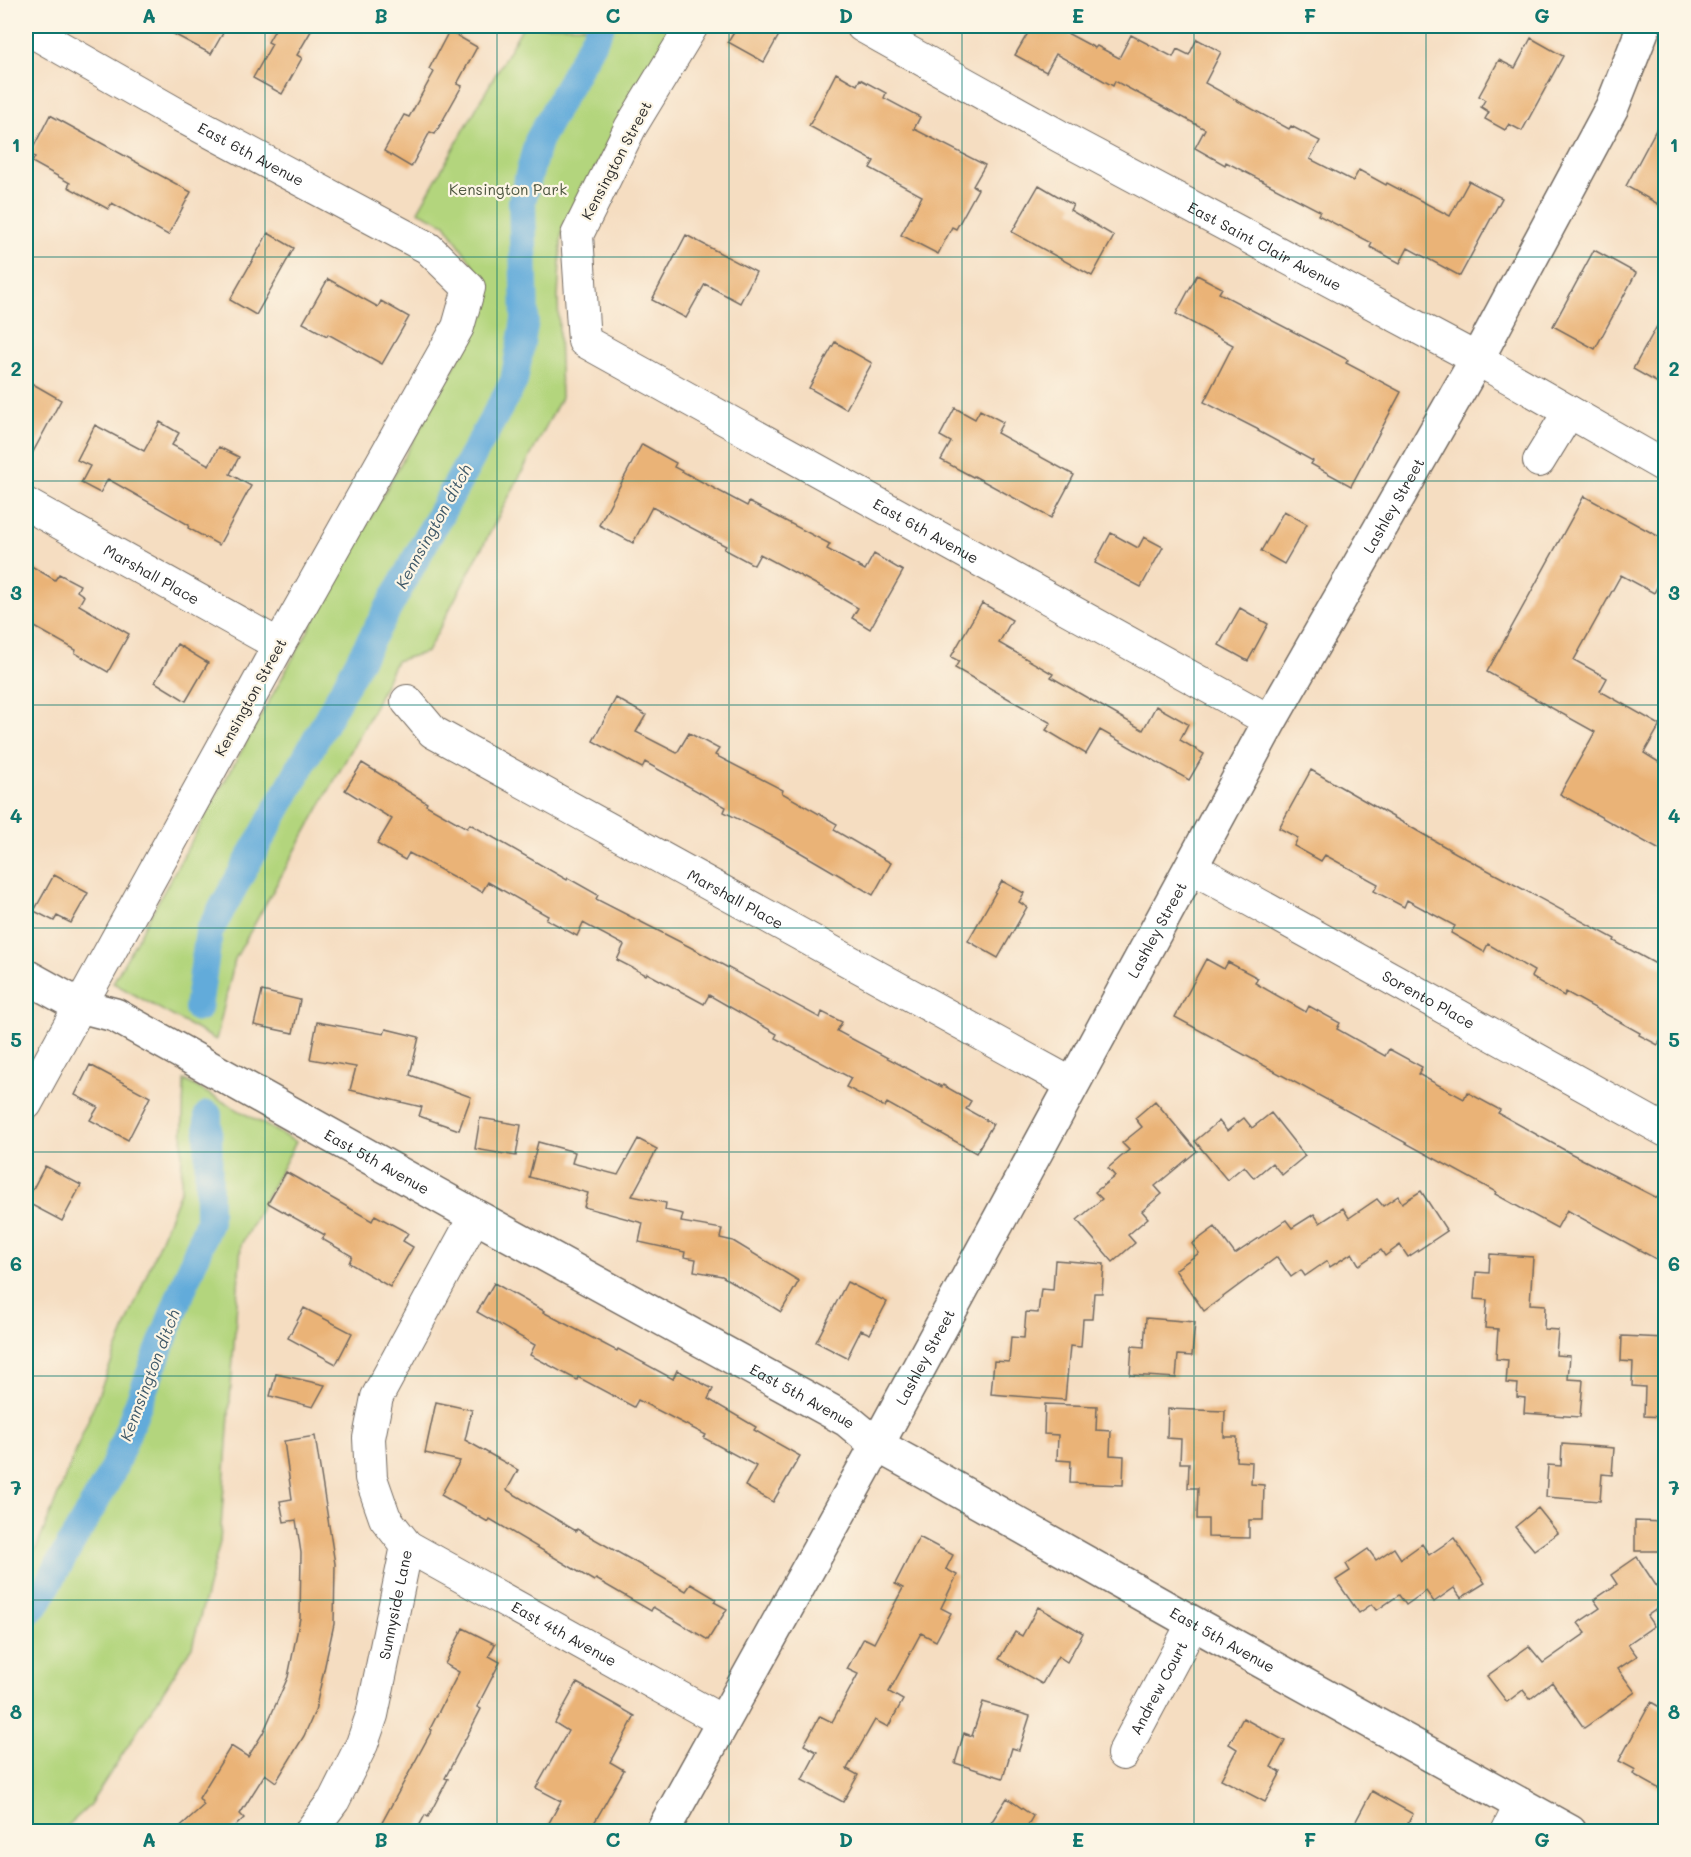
<svg xmlns="http://www.w3.org/2000/svg" width="1691" height="1857" font-family="Mali,sans-serif">
	<style>
		.green { fill: #b3d57d; stroke: #6f8054; stroke-width: 1.5 }
		.lines { fill: none; stroke-linecap: round; stroke-linejoin: round }
		.canal { stroke: #62abda; stroke-width: 28 }
		.building { fill: #eab377 }
		.street-casing { stroke: #726960; stroke-width: 34 }
		.secondary-casing { stroke: #726960; stroke-width: 36 }
		.street { stroke: #fff; stroke-width: 32 }
		.secondary { stroke: #fff; stroke-width: 33 }
		.grid { fill: none; stroke: #0f766e; stroke-width: 1.5; stroke-opacity: 0.55 }
		.labels { text-anchor: middle; dominant-baseline: central; stroke-width: 4.5; stroke-linejoin: round; paint-order: stroke }
		.street-label { font-size: 15px; fill: #2b2b2b; stroke: #fcf5e5 }
		.park-label { font-size: 15px; fill: #4d5640; stroke: #fcf5e5 }
		.water-label { font-size: 16px; font-style: italic; fill: #3e5868; stroke: #fcf5e5 }
		.neatline { fill: none; stroke: #0f766e; stroke-width: 2 }
		.grid-label { font-size: 20px; text-anchor: middle; font-weight: bold; fill: #0f766e }
	</style>
	<rect width="100%" height="100%" fill="#fcf5e5"/>
	<filter id="ink" filterUnits="userSpaceOnUse"><feTurbulence type="fractalNoise" baseFrequency=".0167" numOctaves="2"/><feDisplacementMap in="SourceGraphic" scale="12" xChannelSelector="R" yChannelSelector="G"/><feConvolveMatrix kernelMatrix="1 2 1 2 8 2 1 2 1" color-interpolation-filters="sRGB"/></filter>
	<filter id="wash" filterUnits="userSpaceOnUse"><feTurbulence type="fractalNoise" baseFrequency=".008" numOctaves="4" result="noise"/><feDisplacementMap in="SourceGraphic" scale="24" xChannelSelector="R" yChannelSelector="G"/><feGaussianBlur stdDeviation="1.35" result="paint"/><feColorMatrix in="noise" values="0 0 0 0 0 0 0 0 0 0 0 0 0 0 0 0 0 1.4 0 .05"/><feComposite in="paint" operator="in"/></filter>
	<g filter="url(#wash)">
		<rect width="100%" height="100%" fill="#f5ddc1"/>
		<path class="green" d="M523,26H675L562,229L558,297L561,398L427,652L396,661L368,720L235,959L216,1040L113,983L480,320L475,268L445,224L418,211Z
			M184,1080L296,1142L241,1245L220,1542L192,1647L89,1806L62,1831H26V1558L37,1547L181,1189Z"/>
		<g class="lines">
			<path class="canal" d="M198,1008L209,932L514,381L525,320L522,201L538,141L601,26
				M26,1614L37,1603L111,1474L209,1221L208,1115"/>
		</g>
		<g id="blocks">
			<path class="building" d="M159,26H227L211,54Z
				M277,26H314L297,55L302,58L282,94L253,78L272,44L268,42Z
				M738,26H784L764,62L728,42Z
				M1032,26H1054L1095,48L1097,46L1119,58L1131,35L1173,57L1177,49L1189,55L1197,39L1221,52L1205,83L1289,129L1291,126L1320,141L1310,159L1353,181L1359,170L1386,185L1387,183L1450,216L1469,181L1502,198L1460,276L1408,248L1400,263L1370,247L1372,243L1318,215L1320,211L1226,162L1225,165L1195,148L1205,129L1115,81L1113,86L1056,54L1046,72L1015,55Z
				M449,31L477,47L457,84L462,86L435,134L430,132L411,167L384,151L404,115L409,117L434,72L429,69Z
				M1531,38L1563,56L1522,131L1509,124L1505,130L1485,119L1489,112L1481,107L1485,100L1479,96L1499,60L1515,68Z
				M836,73L857,85L860,79L886,93L884,98L920,117L914,129L985,165L973,186L978,189L956,229L952,227L938,254L901,235L922,196L870,168L874,161L809,126Z
				M1665,113V208L1626,186Z
				M50,115L191,192L168,235L112,203L108,209L68,187L70,183L32,162L35,157L30,154Z
				M1039,185L1073,205L1070,210L1114,236L1092,276L1012,232Z
				M268,233L294,248L256,315L230,300Z
				M686,235L756,272L740,303L705,284L686,318L652,300Z
				M1594,250L1636,273L1595,349L1553,326Z
				M1197,275L1222,288L1219,293L1348,360L1346,363L1401,392L1351,486L1311,464L1313,461L1258,431L1259,430L1204,402L1233,345L1176,314Z
				M328,279L378,307L381,301L409,317L382,364L328,334L327,336L303,323Z
				M1665,312V387L1633,369Z
				M835,342L872,363L846,409L809,388Z
				M26,380L61,400L26,465Z
				M955,408L975,419L980,410L1003,422L997,433L1074,475L1051,518L974,476L973,477L941,460L951,442L940,436Z
				M160,422L179,433L172,445L209,465L219,447L239,457L230,474L251,486L219,545L188,528L189,525L108,479L100,493L81,483L90,466L77,460L95,425L144,451Z
				M642,444L676,463L674,467L747,506L749,502L830,544L827,549L865,570L874,554L903,571L870,629L852,618L858,608L834,594L760,554L754,565L724,549L726,546L652,507L633,543L599,525Z
				M1584,496L1665,540V572L1654,593L1621,575L1574,660L1607,678L1600,691L1660,725L1644,753L1665,766V853L1560,794L1595,732L1487,672Z
				M1284,511L1307,524L1284,564L1261,551Z
				M1111,533L1138,548L1144,537L1163,547L1141,587L1095,563Z
				M26,563L55,580L59,574L80,585L77,591L84,596L79,605L129,634L108,672L75,653L76,650L26,622Z
				M982,603L1012,620L999,643L1053,674L1051,677L1143,730L1156,706L1188,724L1180,740L1204,754L1189,780L1100,730L1086,754L1046,730L1051,723L955,668L959,661L951,657Z
				M1240,608L1268,624L1248,661L1219,645Z
				M177,644L208,663L186,701L155,682Z
				M616,698L646,715L636,732L677,753L689,733L719,749L715,755L783,790L782,793L837,824L834,830L891,863L873,895L774,837L724,812L726,807L645,762L642,768L593,741Z
				M362,763L427,803L426,805L467,828L470,824L567,880L568,878L598,895L596,899L690,947L820,1018L822,1012L842,1022L837,1031L942,1087L943,1085L971,1101L966,1109L993,1124L976,1153L887,1103L885,1107L846,1087L851,1078L775,1038L777,1034L709,995L704,1004L647,973L646,975L617,960L624,945L583,923L577,936L546,919L548,916L488,882L482,892L409,853L405,860L377,844L392,819L345,790Z
				M1311,770L1456,853L1615,939L1614,941L1665,969V1031L1658,1045L1639,1035L1640,1033L1566,992L1564,996L1531,977L1534,971L1488,944L1484,952L1451,933L1455,926L1407,900L1404,907L1374,891L1378,884L1325,855L1321,861L1294,846L1298,838L1279,828Z
				M54,875L88,893L71,923L57,916L54,921L34,911Z
				M1002,881L1024,893L1019,902L1027,907L998,958L968,941Z
				M1206,959L1224,969L1228,962L1258,978L1255,983L1306,1012L1309,1006L1340,1023L1337,1029L1385,1056L1389,1049L1422,1067L1418,1074L1464,1099L1467,1092L1500,1110L1498,1113L1570,1153L1665,1202V1264L1567,1210L1557,1228L1495,1194L1496,1192L1175,1017Z
				M262,991L300,1000L293,1033L254,1025Z
				M317,1022L384,1034L386,1029L419,1037L410,1075L471,1097L459,1130L419,1116L422,1107L350,1090L356,1067L310,1059Z
				M90,1065L150,1097L128,1140L90,1120L98,1107L75,1095Z
				M1155,1101L1197,1151L1155,1186L1162,1194L1142,1211L1148,1218L1128,1235L1135,1243L1113,1262L1077,1220L1102,1199L1095,1192L1115,1176L1108,1168L1129,1150L1122,1143L1142,1127L1135,1118Z
				M1271,1113L1305,1156L1282,1175L1272,1163L1254,1178L1244,1166L1227,1180L1195,1141L1219,1121L1227,1131L1244,1118L1252,1128Z
				M480,1118L521,1125L516,1156L475,1149Z
				M638,1139L657,1149L632,1196L666,1203L665,1210L683,1214L681,1222L722,1229L720,1238L733,1241L799,1281L781,1312L722,1276L694,1271L696,1259L684,1257L685,1252L639,1242L643,1223L584,1207L588,1193L529,1177L538,1142L575,1152L572,1163L618,1175Z
				M45,1166L81,1185L62,1221L26,1202Z
				M286,1172L372,1221L375,1215L408,1233L403,1241L413,1247L390,1287L349,1263L352,1256L322,1239L325,1235L268,1203Z
				M1421,1191L1447,1231L1408,1257L1400,1245L1385,1256L1381,1250L1359,1265L1352,1253L1330,1267L1327,1261L1305,1276L1301,1270L1291,1277L1277,1257L1204,1311L1175,1270L1199,1253L1192,1244L1215,1227L1235,1254L1286,1220L1292,1228L1314,1214L1320,1223L1343,1208L1349,1218L1377,1199L1383,1206L1398,1196L1402,1203Z
				M1490,1254L1533,1257L1530,1304L1545,1305L1544,1329L1558,1330L1556,1355L1570,1356L1568,1379L1583,1380L1580,1417L1524,1413L1525,1398L1517,1397L1518,1384L1506,1383L1508,1360L1496,1359L1498,1329L1485,1328L1487,1300L1474,1299L1476,1272L1489,1273Z
				M1055,1260L1104,1264L1102,1293H1094L1092,1319H1083L1081,1347L1070,1346L1065,1400L991,1394L994,1361L1009,1362L1011,1337L1024,1338L1026,1312L1038,1313L1041,1289L1053,1290Z
				M847,1282L887,1302L870,1334L861,1330L847,1358L816,1342Z
				M494,1283L544,1311L543,1312L617,1351L618,1349L673,1379L677,1370L713,1389L708,1399L756,1427L754,1430L800,1456L773,1502L745,1486L756,1466L704,1438L706,1435L638,1400L634,1407L578,1377L577,1380L530,1355L535,1345L477,1312Z
				M304,1308L352,1333L336,1364L288,1338Z
				M1146,1318L1195,1322L1192,1356L1178,1355L1176,1378L1130,1375L1132,1346L1144,1347Z
				M1622,1336L1665,1338V1417L1644,1416L1645,1387L1632,1386L1633,1362L1621,1361Z
				M276,1374L325,1385L313,1407L270,1396Z
				M436,1402L472,1410L465,1440L518,1470L507,1490L576,1531L577,1529L686,1591L691,1584L716,1599L714,1602L727,1609L708,1640L653,1607L651,1611L596,1579L594,1581L490,1519L488,1522L441,1495L460,1461L425,1453Z
				M1045,1404L1097,1406L1096,1430L1111,1431L1110,1455L1124,1456L1123,1485L1070,1483L1071,1461L1057,1460L1058,1435L1044,1434Z
				M1168,1409L1225,1411L1224,1437H1237L1236,1461L1252,1462L1251,1484L1264,1485L1263,1520H1249V1538L1208,1537V1519H1197L1198,1488H1188L1189,1463H1180L1181,1439L1167,1438Z
				M315,1436L335,1564L334,1624L315,1711L304,1736L276,1782L265,1774L240,1814L244,1818L229,1832H174L204,1805L199,1798L231,1746L248,1757L263,1733L288,1677L300,1618L301,1553L296,1520L284,1522L280,1501L292,1499L284,1441Z
				M1562,1444L1614,1448L1612,1475L1602,1474L1600,1501L1546,1497L1548,1465L1561,1466Z
				M1538,1508L1558,1533L1534,1550L1515,1527Z
				M1635,1521L1665,1522V1551H1635Z
				M919,1537L953,1555L946,1569L957,1575L941,1608L951,1613L936,1641L921,1633L889,1692L903,1700L888,1727L875,1720L847,1769L858,1775L843,1802L802,1780L817,1752L804,1745L820,1716L832,1722L858,1674L847,1669L864,1638L874,1643L903,1588L895,1584Z
				M1454,1538L1485,1583L1461,1598L1454,1588L1434,1602L1426,1591L1406,1605L1399,1595L1377,1610L1372,1604L1359,1613L1336,1580L1350,1571L1346,1564L1368,1549L1376,1560L1394,1548L1401,1559L1422,1544L1429,1555Z
				M1637,1557L1665,1599V1603L1647,1616L1654,1626L1628,1644L1637,1656L1618,1669L1635,1692L1584,1728L1552,1682L1530,1699L1523,1690L1507,1702L1487,1676L1529,1646L1543,1663L1586,1633L1578,1623L1600,1608L1594,1600L1617,1584L1611,1575Z
				M1038,1607L1083,1633L1067,1662L1058,1656L1042,1684L999,1659L1015,1632L1022,1636Z
				M463,1628L495,1644L489,1656L500,1662L477,1707L481,1709L445,1778L448,1779L428,1817L425,1815L416,1832H377L432,1730L430,1729L459,1672L445,1664Z
				M577,1683L635,1716L610,1762L624,1770L589,1832H544L561,1801L536,1788L568,1731L555,1723Z
				M983,1702L1030,1716L1019,1750L1012,1748L1003,1778L955,1763L964,1733L972,1736Z
				M1651,1702L1665,1710V1792L1633,1774L1636,1770L1619,1761Z
				M1243,1718L1285,1741L1271,1767L1281,1772L1265,1802L1221,1779L1237,1749L1229,1744Z
				M1372,1791L1413,1814L1403,1832H1350Z
				M1007,1798L1033,1816L1024,1832H985Z"/>
		</g>
	</g>
	<g filter="url(#ink)">
		<use href="#blocks" fill-opacity="0" stroke="#726960" stroke-width="1.5"/>
		<g class="lines">
			<defs>
				<g id="street">
					<path id="s1" d="M692,26L630,128L577,235L584,341L1270,721"/>
					<path id="s2" d="M862,26L1061,137L1477,359L1666,467"/>
					<path id="s3" d="M26,28L175,113L428,248L469,288L458,327L279,645L26,1104"/>
					<path d="M1539,461L1569,412"/>
					<path id="s4" d="M26,504L279,645"/>
					<path id="s5" d="M407,701L433,732L1072,1084"/>
					<path id="s6" d="M1191,867L1666,1131"/>
					<path id="s7" d="M407,1546L722,1721"/>
					<path id="s8" d="M1123,1754L1193,1623"/>
					<path id="s9" d="M310,1832L334,1800L362,1744L372,1715L407,1546L385,1518L371,1478L369,1438L377,1397L475,1216"/>
					<path d="M1507,1832L1521,1804"/>
				</g>
				<g id="secondary">
					<path id="s10" d="M26,976L80,1006L115,1015L475,1216L847,1420L877,1445L908,1462L1193,1623L1570,1832"/>
					<path id="s11" d="M662,1832L877,1445L1270,721L1477,359L1612,107L1644,26"/>
				</g>
			</defs>
			<use href="#street" class="street-casing"/>
			<use href="#secondary" class="secondary-casing"/>
			<use href="#street" class="street"/>
			<use href="#secondary" class="secondary"/>
		</g>
	</g>
	<path class="grid" d="M265,26V1832M497,26V1832M729,26V1832M962,26V1832M1194,26V1832M1426,26V1832M26,257H1666M26,481H1666M26,705H1666M26,928H1666M26,1152H1666M26,1376H1666M26,1600H1666"/>
	<g class="labels">
		<g class="street-label">
			<text stroke="none"><textPath href="#s3" startOffset="258">East 6th Avenue</textPath></text>
			<text transform="translate(616 160) rotate(-62)">Kensington Street</text>
			<text stroke="none"><textPath href="#s2" startOffset="459">East Saint Clair Avenue</textPath></text>
			<text stroke="none"><textPath href="#s11" startOffset="1515">Lashley Street</textPath></text>
			<text stroke="none"><textPath href="#s1" startOffset="736">East 6th Avenue</textPath></text>
			<text stroke="none"><textPath href="#s4" startOffset="144">Marshall Place</textPath></text>
			<text transform="translate(250 697) rotate(-61)">Kensington Street</text>
			<text stroke="none"><textPath href="#s5" startOffset="386">Marshall Place</textPath></text>
			<text stroke="none"><textPath href="#s11" startOffset="1029">Lashley Street</textPath></text>
			<text stroke="none"><textPath href="#s6" startOffset="272">Sorento Place</textPath></text>
			<text stroke="none"><textPath href="#s10" startOffset="398">East 5th Avenue</textPath></text>
			<text stroke="none"><textPath href="#s11" startOffset="543">Lashley Street</textPath></text>
			<text stroke="none"><textPath href="#s10" startOffset="884">East 5th Avenue</textPath></text>
			<text stroke="none"><textPath href="#s9" startOffset="246">Sunnyside Lane</textPath></text>
			<text stroke="none"><textPath href="#s7" startOffset="180">East 4th Avenue</textPath></text>
			<text stroke="none"><textPath href="#s10" startOffset="1370">East 5th Avenue</textPath></text>
			<text stroke="none"><textPath href="#s8" startOffset="75">Andrew Court</textPath></text>
		</g>
		<g class="park-label">
			<text x="508" y="189">Kensington Park</text>
		</g>
		<g class="water-label">
			<text transform="translate(433 526) rotate(-61)">Kennsington ditch</text>
			<text transform="translate(149 1375) rotate(-69)">Kennsington ditch</text>
		</g>
	</g>
	<rect width="1691" height="1857" fill="none" stroke="#fcf5e5" stroke-width="66"/>
	<rect x="33" y="33" width="1625" height="1791" class="neatline"/>
	<g class="grid-label">
		<text x="149" y="23">A</text>
		<text x="381" y="23">B</text>
		<text x="613" y="23">C</text>
		<text x="846" y="23">D</text>
		<text x="1078" y="23">E</text>
		<text x="1310" y="23">F</text>
		<text x="1542" y="23">G</text>
		<text x="16" y="152">1</text>
		<text x="1674" y="152">1</text>
		<text x="16" y="376">2</text>
		<text x="1674" y="376">2</text>
		<text x="16" y="600">3</text>
		<text x="1674" y="600">3</text>
		<text x="16" y="823">4</text>
		<text x="1674" y="823">4</text>
		<text x="16" y="1047">5</text>
		<text x="1674" y="1047">5</text>
		<text x="16" y="1271">6</text>
		<text x="1674" y="1271">6</text>
		<text x="16" y="1495">7</text>
		<text x="1674" y="1495">7</text>
		<text x="16" y="1719">8</text>
		<text x="1674" y="1719">8</text>
		<text x="149" y="1847">A</text>
		<text x="381" y="1847">B</text>
		<text x="613" y="1847">C</text>
		<text x="846" y="1847">D</text>
		<text x="1078" y="1847">E</text>
		<text x="1310" y="1847">F</text>
		<text x="1542" y="1847">G</text>
	</g>
</svg>
